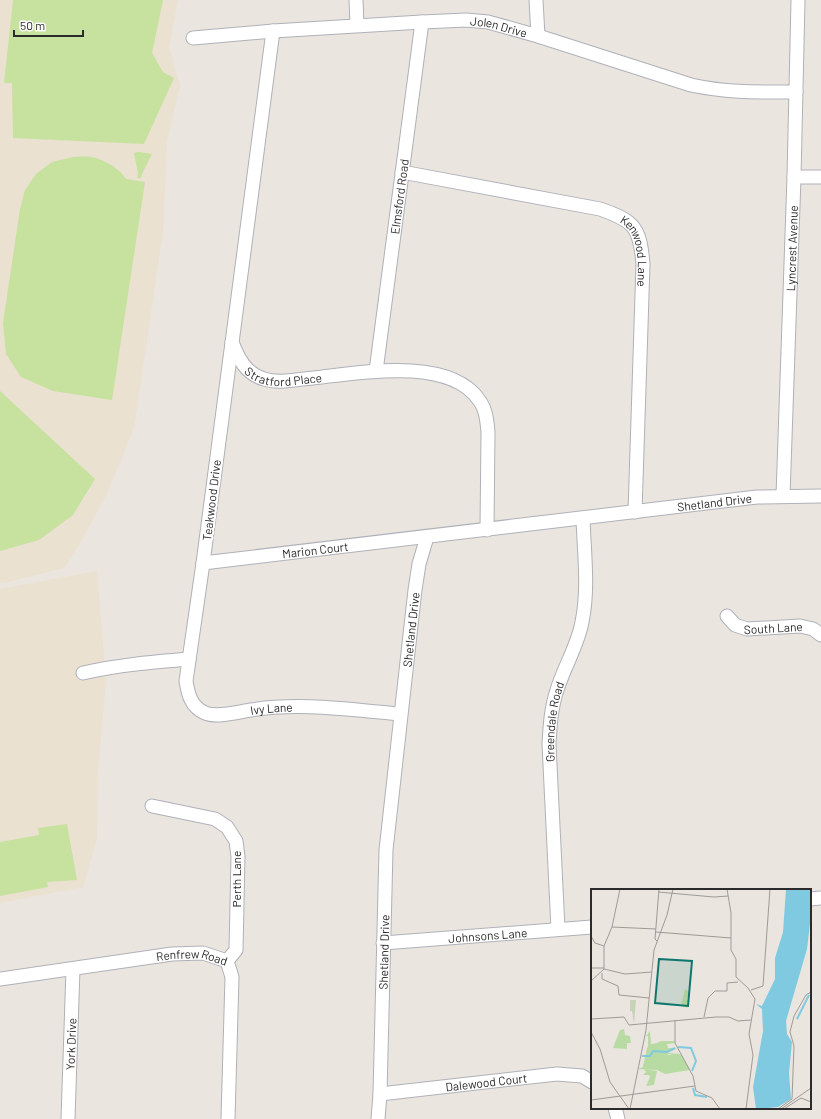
<svg xmlns="http://www.w3.org/2000/svg" width="821" height="1119" font-family="Barlow,sans-serif">
	<style>
		.education { fill: #eae1d0 }
		.pitch { fill: #c7e19f }
		.lines { fill: none; stroke-linecap: round; stroke-linejoin: round }
		.minor-casing { stroke: #afb1ba; stroke-width: 15 }
		.minor { stroke: #fff; stroke-width: 13 }
		.labels { text-anchor: middle; dominant-baseline: central; stroke-width: 4; stroke-linejoin: round; paint-order: stroke }
		.street-label { font-size: 12px; fill: #2b2b2b; stroke: #fff }
		.inset-river { fill: none; stroke: #7fcae0; stroke-width: 2 }
		.inset-road { fill: none; stroke: #9e9b97; stroke-width: 1 }
		.view { fill: #0f766e; fill-opacity: 0.15; stroke: #0f766e; stroke-width: 2 }
		.inset-edge { fill: none; stroke: #2b2b2b; stroke-width: 2 }
	</style>
	<rect width="100%" height="100%" fill="#ebe5df"/>
	<path class="education" d="M0,0H178L169,47L180,85L167,142L163,232L134,428L106,496L79,545L64,568L8,582L0,583Z
		M97,571L106,680L98,772L97,839L83,887L0,903V589Z"/>
	<path class="pitch" d="M13,0H163L152,53L163,72L174,78L144,144L13,138L12,83H4Z
		M139,152L152,154L142,174L141,178H137L138,173L134,153Z
		M73,157C79,157 86,156 92,157C105,160 119,168 126,179L145,182L112,400L53,391L21,377L6,354L3,323L20,209L25,190L36,174L52,162Z
		M0,391L95,479L73,515L39,540L0,551Z
		M67,824L77,880L47,882L48,887L0,896V842L39,835L38,828Z"/>
	<g class="lines">
		<defs>
			<g id="minor">
				<path d="M356,0L357,25"/>
				<path d="M536,0L538,36"/>
				<path id="s1" d="M273,31L203,563L186,681C188,694 191,707 205,713C217,718 238,712 251,710C300,702 351,710 400,714"/>
				<path id="s2" d="M193,38L273,31L422,22L466,20L488,22L538,36L691,85C728,93 759,92 796,92"/>
				<path id="s3" d="M402,172L600,209C635,221 640,228 643,264L635,512"/>
				<path d="M794,177H821"/>
				<path id="s4" d="M232,342C238,358 246,374 264,379C279,384 298,379 313,378C358,373 449,356 479,400C486,409 487,421 488,432L487,530"/>
				<path id="s5" d="M376,371L422,22"/>
				<path id="s6" d="M783,496L794,177L798,0"/>
				<path id="s7" d="M203,563L757,497L821,496"/>
				<path id="s8" d="M727,616L735,625L747,629L800,626L813,629L821,635"/>
				<path d="M83,673C118,665 153,662 189,659"/>
				<path d="M152,806L215,819L227,827L236,841L238,857L236,950L227,961"/>
				<path d="M810,899L821,898"/>
				<path id="s9" d="M558,929L549,744C550,726 551,708 557,690C564,667 578,645 582,622C589,588 584,552 583,518"/>
				<path id="s10" d="M383,943L592,927"/>
				<path d="M227,961L232,977L228,1119"/>
				<path id="s11" d="M0,979L172,954L203,953L227,961"/>
				<path id="s12" d="M380,1094L557,1074L582,1076L592,1082"/>
				<path d="M615,1108L618,1119"/>
				<path id="s13" d="M68,1119L73,969"/>
				<path id="s14" d="M378,1119L380,1094L386,850L415,590L419,564L427,537"/>
			</g>
		</defs>
		<use href="#minor" class="minor-casing"/>
		<use href="#minor" class="minor"/>
	</g>
	<g class="labels">
		<g class="street-label">
			<text stroke="none"><textPath href="#s2" startOffset="307">Jolen Drive</textPath></text>
			<text stroke="none"><textPath href="#s5" startOffset="176">Elmsford Road</textPath></text>
			<text stroke="none"><textPath href="#s6" startOffset="248">Lyncrest Avenue</textPath></text>
			<text stroke="none"><textPath href="#s3" startOffset="263">Kenwood Lane</textPath></text>
			<text stroke="none"><textPath href="#s4" startOffset="70">Stratford Place</textPath></text>
			<text transform="translate(211 500) rotate(-83)">Teakwood Drive</text>
			<text stroke="none"><textPath href="#s7" startOffset="515">Shetland Drive</textPath></text>
			<text stroke="none"><textPath href="#s7" startOffset="113">Marion Court</textPath></text>
			<text stroke="none"><textPath href="#s8" startOffset="51">South Lane</textPath></text>
			<text stroke="none"><textPath href="#s14" startOffset="491">Shetland Drive</textPath></text>
			<text stroke="none"><textPath href="#s1" startOffset="762">Ivy Lane</textPath></text>
			<text stroke="none"><textPath href="#s9" startOffset="208">Greendale Road</textPath></text>
			<text transform="translate(236 879) rotate(-90)">Perth Lane</text>
			<text stroke="none"><textPath href="#s10" startOffset="105">Johnsons Lane</textPath></text>
			<text stroke="none"><textPath href="#s14" startOffset="167">Shetland Drive</textPath></text>
			<text stroke="none"><textPath href="#s11" startOffset="194">Renfrew Road</textPath></text>
			<text stroke="none"><textPath href="#s13" startOffset="75">York Drive</textPath></text>
			<text stroke="none"><textPath href="#s12" startOffset="107">Dalewood Court</textPath></text>
		</g>
	</g>
	<g transform="translate(591 889)">
		<rect width="220" height="220" fill="#ebe5df"/>
		<path d="M70,152H83L84,154L76,155L77,166H90L99,181L74,185L66,181L47,180L52,178L56,159Z" fill="#b7dba2"/>
		<path d="M33,140L34,146L39,147L40,154H36V160L22,159L29,141ZM59,142L60,155L83,152L76,155L77,159H86L77,164L89,165L93,175L90,169L80,170L81,166L70,162L58,167L59,172L66,177L79,176L82,181L52,178L57,157V147H55ZM53,180L66,182L63,196L55,197L59,188L58,186H52L55,183Z" fill="#b7dba2"/>
		<path d="M39,111H45L43,135L41,122H39Z" fill="#c6d3b8"/>
		<path d="M94,100L98,103L96,110L92,109L97,111L96,119L90,117Z" fill="#c7e19f"/>
		<path d="M195,0H220L219,35L216,60L195,132L196,145L201,153L198,184L200,210L187,218L165,220L162,198L172,142L171,120L165,115L171,117L184,90V69L192,43Z" fill="#7fcae0"/>
		<path class="inset-river" d="M206,130L218,106M87,158L100,159L105,172L101,182M51,167H59L62,162L76,163L84,159M102,199L104,206L116,208"/>
		<path class="inset-road" d="M136,0L140,24V61L145,70V88L157,99L164,110L158,145L162,166L155,220M67,3L123,8L137,7M21,38L65,40M65,43L140,49M0,47L4,54L13,57M66,52L64,50L68,0M0,79H13M13,80L34,85L61,83M11,84V90L27,97L28,106L58,109M0,92L13,80V57L21,38L29,0M160,101L172,97L179,0M113,128L117,109L124,102H136V94L147,93M0,130L33,128L38,136L125,128H138L147,132L160,131M84,131V154L102,187L105,202L121,209L129,220M0,143L9,160L19,193L38,220M0,211L104,197M39,220L55,141L63,61L76,26L82,0M187,220L201,210L203,157L199,143L203,127L215,106L220,103M190,220L220,199M193,220L210,209L220,213"/>
		<path class="view" d="M68,70L101,72L97,117L64,114Z"/>
		<rect width="220" height="220" class="inset-edge"/>
	</g>
	<path d="M14 30v6h69v-6" fill="none" stroke="#2b2b2b" stroke-width="2"/>
	<text x="20" y="30" font-size="12" fill="#2b2b2b" stroke="#ffffff" stroke-width="3" paint-order="stroke">50 m</text>
</svg>
